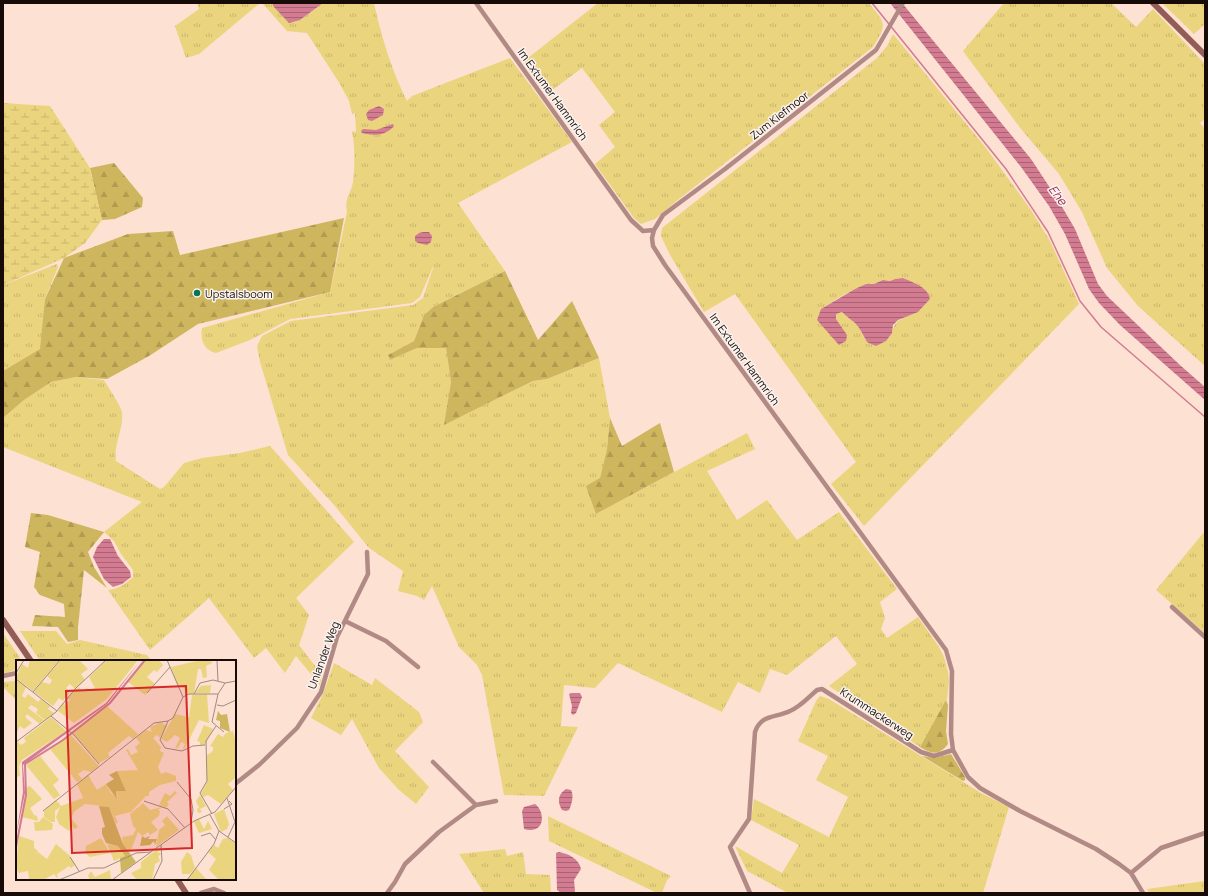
<svg xmlns="http://www.w3.org/2000/svg" width="1208" height="896" font-family="Manrope,sans-serif">
	<style>
		.grass { fill: url(#grass-tufts); fill-rule: evenodd }
		.forest { fill: url(#forest-firs) }
		.wetland { fill: url(#wetland-marsh) }
		.water { fill: url(#water-rules) }
		.lines { fill: none; stroke-linecap: round; stroke-linejoin: round }
		.stream { stroke: #d27b91; stroke-width: 1.5 }
		.street { stroke: #b28a85; stroke-width: 4.5 }
		.secondary { stroke: #945c56; stroke-width: 6 }
		.poi-dot { fill: #067650; stroke: #faf3ef; stroke-width: 1.5 }
		.labels { text-anchor: middle; dominant-baseline: central; stroke-width: 3; stroke-linejoin: round; paint-order: stroke }
		.street-label { font-size: 11px; fill: #160b06; stroke: #faf3ef }
		.poi-label { font-size: 11px; fill: #160b06; stroke: #faf3ef; text-anchor: start }
		.water-label { font-size: 12px; font-style: italic; fill: #90284b; stroke: #faf3ef }
		.inset-river { fill: none; stroke: #d27b91; stroke-width: 2 }
		.inset-road { fill: none; stroke: #a18b80; stroke-width: 1 }
		.view { fill: #d62828; fill-opacity: 0.15; stroke: #d62828; stroke-width: 2 }
		.inset-edge { fill: none; stroke: #160b06; stroke-width: 2 }
	</style>
	<defs>
		<pattern id="grass-tufts" width="24" height="20" patternUnits="userSpaceOnUse"><rect width="24" height="20" fill="#ebd47e"/><path d="M3 7l-1-3M5 7V3M7 7l1-3M15 17l-1-3M17 17v-4M19 17l1-3" fill="none" stroke="#c9b56b"/></pattern>
		<pattern id="forest-firs" width="22" height="20" patternUnits="userSpaceOnUse"><rect width="22" height="20" fill="#ceb65f"/><path d="M5 1l3.5 6h-7zM16 11l3.5 6h-7z" fill="#b09b51"/></pattern>
		<pattern id="wetland-marsh" width="20" height="14" patternUnits="userSpaceOnUse"><rect width="20" height="14" fill="#ebd47e"/><path d="M1 5h8M5 5V1M11 12h8M15 12V8" fill="none" stroke="#c9b56b"/></pattern>
		<pattern id="water-rules" width="6" height="5" patternUnits="userSpaceOnUse"><rect width="6" height="5" fill="#d27b91"/><path d="M0 2.5h6" fill="none" stroke="#a96374"/></pattern>
	</defs>
	<rect width="100%" height="100%" fill="#fde1d2"/>
	<path class="grass" d="M197,3H260L199,54L186,58L175,26L199,9Z
		M262,3H273V6L300,20L323,3H374C381,35 392,72 407,101L412,96L510,58L572,142L458,203L505,271L433,307L424,315L414,341L388,355L390,360L417,348H446L451,382L445,424L533,381L547,379L599,358L610,418L607,449L600,478L596,514L747,433L755,449L707,471L737,520L767,500L797,540L839,512L897,589L880,602L885,618L881,629L887,638L918,617L939,647L944,657L948,672L949,681L947,699L920,747L829,686L857,664L836,636L787,675L770,669L760,693L738,682L722,712L618,663L595,688L564,685L561,726L578,727L544,796L504,795L482,675L477,665L459,647L432,586L424,600L417,596L398,591L403,571L369,548L335,506L288,455L260,362L257,346L262,336L291,321L413,305L423,298L435,262L420,297L412,303L290,319L250,340L216,353C204,350 200,340 202,328L330,292L347,212C344,198 351,194 353,182C355,165 355,147 352,131L356,132L355,113L352,114L349,101L340,84L307,33L287,31Z
		M598,3H869C885,24 888,23 873,47L679,199L655,219L641,224L634,218L595,164L615,147L599,125L615,112L582,68L547,94L524,61Z
		M1004,3H1111L1136,27L1153,9L1205,64V119L1200,123L1205,129V366L1138,306L1107,268L1082,212L1059,174L1021,129L963,51Z
		M1162,3H1205V24L1194,34Z
		M893,34L986,148L1031,210L1050,241L1079,304L864,526L831,484L856,462L735,294L704,312L669,253L661,236L662,228L877,58L887,46ZM903,278C913,283 928,287 930,299C926,303 922,309 917,312C905,319 895,317 892,333L867,342C863,335 861,329 856,324C851,320 847,317 843,312L836,314V319L840,326L821,309L843,295L866,284H874L883,280L890,281L895,279Z
		M57,264L58,267L45,299L41,349L3,371V285Z
		M76,377L104,380C108,387 121,406 122,412C124,429 113,445 116,461L160,489L164,487L184,463L202,458L240,453L270,446L354,542L296,598L309,615L299,645L322,675L320,685L296,656L285,673L266,648L254,658L209,598L150,650L108,590C118,589 126,584 133,577V570L121,554L114,541L104,532L142,502L3,447V418L24,400L51,382Z
		M1205,531V633L1156,590Z
		M20,631H56L67,644L80,640L147,655L152,661H40Z
		M3,633L22,661H17V669L4,674L3,672Z
		M334,663L372,685L375,678L419,712L423,722L395,751L429,787L416,804L398,789L379,768L352,719L341,735L311,718L323,694Z
		M17,681V701L3,687V682Z
		M820,696L829,699L981,793L1009,807L983,893H788L747,871L735,846L782,873L799,845L751,820L754,799L829,837L848,797L816,780L828,756L798,741L816,701Z
		M548,816L671,876L667,880L662,893H657L549,841Z
		M505,849L507,856L523,852L526,874L550,875L551,893H484L459,854Z
		M1205,881V893H1149L1147,889Z"/>
	<path class="forest" d="M114,163L143,198L142,207L115,219L102,220L90,168Z
		M344,218L330,292L198,324L149,356L107,379L76,377L51,382L24,400L3,418V371L40,349L45,299L64,258L128,234L173,231L180,255Z
		M505,271L538,340L572,301L599,358L547,379L533,381L444,425L451,382L446,348H417L390,360L388,355L414,341L424,315L433,307Z
		M610,418L622,446L660,423L674,472L596,514L586,486L600,478L607,449Z
		M31,513L48,515L104,532L88,552L94,567L107,588L84,570L78,627V640L68,642L58,627L32,626L35,615L65,617L64,604L40,595L34,587L40,552L25,547Z
		M946,700L948,705L946,731L948,744C939,756 931,754 920,747Z
		M951,754L965,777V780L963,781L922,756L935,758Z"/>
	<path class="wetland" d="M3,103L50,106L90,168L102,220L85,243L64,258L3,285Z"/>
	<path class="water" d="M273,3H323L300,20L289,23L273,6Z
		M890,3H902L1031,159L1058,200L1075,229L1098,284L1107,296L1181,366L1205,387V400L1120,325L1099,303L1089,289L1065,234L1049,206L1021,167Z
		M379,106L384,109L383,115L372,121L368,120L366,114L369,110Z
		M393,124L394,126C386,136 373,136 362,133L361,131L363,129L376,130Z
		M423,232H429L432,236L431,242L427,245L418,243L415,241V236L419,233Z
		M903,278C914,283 928,287 930,299L918,312L898,320L893,325L892,333L886,341L876,346L867,342C863,335 860,328 855,323C850,319 846,316 842,312L836,314V319L847,335L846,341L839,345L817,320L821,309L855,289L866,284H874L883,280L890,281L895,279Z
		M104,539H110L118,556L130,571L131,577L122,584L113,587L104,579L93,557L97,547Z
		M571,693H580L582,697L576,713L573,715L571,713L572,706L569,694Z
		M566,789L571,790C574,795 572,804 569,810L566,811L562,810C557,802 558,794 566,789Z
		M535,804C546,812 545,835 524,829L522,811L524,807Z
		M559,852C569,854 579,859 581,869L574,880L575,891L574,893H561L557,890L556,853Z"/>
	<g class="lines">
		<path class="stream" d="M872,3L1006,169L1048,232L1080,301L1101,327L1205,417"/>
		<path class="street" d="M476,3L631,220L643,231L654,230
			M903,3L876,50L725,169L663,215L654,230L652,238L653,246L665,265L946,650L952,671L951,734L953,750L968,777L980,788L1020,811L1096,849L1119,864L1131,873L1143,893
			M1172,607L1205,637
			M345,621L386,641L418,667
			M3,676L17,673
			M433,762L476,805
			M235,784L259,765L297,728L321,692L337,637L368,574L367,552
			M1131,873L1161,848L1205,833
			M201,893L214,889L224,893
			M387,893L395,882L405,864L439,832L476,805L496,801
			M750,893L730,847L749,819L755,732C761,714 776,718 790,711C800,707 809,697 817,690L822,689L921,752L934,756L953,750"/>
		<path class="secondary" d="M1153,3L1205,55
			M3,620L31,661
			M177,879L186,893"/>
	</g>
	<circle class="poi-dot" cx="197" cy="293" r="4"/>
	<g class="labels">
		<g class="street-label">
			<text transform="translate(553 94) rotate(54)">Im Extumer Hammrich</text>
			<text transform="translate(779 115) rotate(-38)">Zum Kiefmoor</text>
			<text transform="translate(745 359) rotate(54)">Im Extumer Hammrich</text>
			<text transform="translate(323 655) rotate(-70)">Unlander Weg</text>
			<text transform="translate(877 713) rotate(33)">Krummackerweg</text>
		</g>
		<g class="poi-label">
			<text x="205" y="293">Upstalsboom</text>
		</g>
		<g class="water-label">
			<text transform="translate(1058 195) rotate(53)">Ehe</text>
		</g>
	</g>
	<g transform="translate(16 660)">
		<rect width="220" height="220" fill="#fde1d2"/>
		<path d="M14,0H43L17,31L0,18L6,4L12,8ZM45,0H63L72,9L65,14L69,20L59,29L54,24L50,28L54,32L47,41L43,38L37,46L18,32L26,22L34,24L36,20L31,16ZM91,0H122L91,39L58,63L42,51L47,43L49,45L54,40L51,38L63,27L66,31L71,28L73,30L79,28L73,17ZM130,0H143L147,5L141,12L138,10L131,17L139,24L129,35L112,22ZM185,0H195L196,3L190,6L191,17L187,18L185,9H182L178,34L169,35L168,26H162L155,7ZM0,19L10,27L6,36L9,38L12,34L22,42L25,39L34,46L32,49L38,53L29,60L20,53L22,49L15,45L12,48L28,60L24,64L11,54L9,57L16,63L8,69L4,66L0,74ZM195,25L194,33H179L185,26ZM191,34L193,63L183,60L169,88L166,90L169,84L165,82L162,88H159L164,78L159,75L151,82L145,79L159,54L173,57L176,35ZM91,46L122,74L117,79L113,76L92,93L94,97L83,103L56,73ZM35,57L50,71L6,100L3,106L4,116L0,117V83L2,82L5,85L10,82L8,78ZM145,62L151,66L144,78L141,75L137,78L145,87L144,91L148,93L142,107L145,114L150,112L160,116V121L144,125L133,132V136H130L115,152L99,156L102,162L100,164L93,147L78,145L69,144L59,151L55,158L62,167L58,169L56,166L53,171L43,164L40,157L44,147L39,151V162H35L28,157V151L40,140L45,146L67,138L61,124L72,115L81,130L90,124L95,133L102,138L100,131H110L101,111L122,110L110,90L112,89L115,95L122,92L119,87L124,83L120,78L130,70L136,72L134,67ZM188,65L197,69L189,85H184V82L181,81ZM217,71L220,83V117L212,124L217,130L205,144L192,135L187,137L185,133L191,122L190,96L197,91V87L194,86L202,74L207,77L210,73ZM54,74L83,106L75,112L68,110L62,114L66,119L61,122L34,89ZM24,96L43,120L37,125L44,135L38,139L10,105ZM14,126L26,139L14,148L18,155L21,156L22,161L6,157L11,127ZM159,131L161,133L151,142L153,144L150,148L143,145L149,133L154,136ZM184,135L190,146L184,149L186,152L182,153L181,149L183,148L180,141ZM127,143L134,150L146,147L142,150L144,151L143,156L135,162L142,170L134,175L132,172L126,176L122,172L114,193L107,184L106,177L117,175L120,169L117,166L114,154ZM208,149L213,164L211,169L205,172L198,154ZM151,156L163,170L140,187L143,170L149,165L146,161ZM27,157L37,164L36,170L19,171L18,162H23ZM183,159L188,169L192,161L196,169L183,173L178,162ZM3,176L18,181V188L22,191L19,195L22,192L31,199L40,184L54,196L59,205L55,208L53,206L41,214L42,219L38,214L29,219H13L12,211L3,213L0,207ZM212,178L220,184V220H203L193,210L200,199L192,192L198,185L202,188L207,179ZM91,184L102,186L109,196L98,201ZM145,186L146,189L141,192L146,194L142,196L144,201L139,204L136,220H121L115,213L125,208V202ZM171,192L175,195L179,208L174,214H166L165,202ZM180,208L191,220H171ZM94,210L95,220H74L72,216L75,211L79,217Z" fill="#ebd47e"/>
		<path d="M202,51L205,55L211,54L214,72L204,68V61L200,60ZM101,111L110,131H100L101,139L90,124L98,119L93,115ZM83,146L93,147L107,184L120,202L105,213L104,198L109,196L102,186L90,183L86,174V168L89,167ZM126,176L129,178L134,176L132,179H141L139,185L138,181L134,185L124,186Z" fill="#ceb65f"/>
		<path d="M85,178L94,193L74,197L69,193L70,186Z" fill="#ebd47e"/>
		<path d="M125,0L91,44L7,105L9,133L0,176L7,132L6,102L90,43Z" fill="#d27b91"/>
		<path class="inset-river" d="M0,187L10,135L9,104L47,80L94,43L129,0"/>
		<path class="inset-road" d="M151,0L167,37M201,0L202,21M0,13L8,0M0,19L41,51M17,32L44,0M131,33L154,7M178,34L184,23L197,20L209,23M202,34L196,62L208,72M202,34L209,23L220,21M167,37L157,58L152,61L144,80L149,88L166,91L177,86L189,85M167,37L173,34H202M201,45L207,46L220,40M35,56L58,75L83,104M0,82L40,52L60,28L90,0M161,122L175,139M211,138L219,162L212,177M128,141L152,149L169,168M208,149L216,144L213,141M27,151L138,63L152,61M196,154L184,133L191,121L190,81L200,66M194,155L203,171L220,183M175,163L177,150L175,139M185,176L194,173L200,180M54,197L63,211M43,220L72,208H88L120,193L135,192M96,220L178,161L199,152L220,127M137,220L146,201L145,185M171,220L198,184L203,171"/>
		<path class="view" d="M170,26L176,188L56,193L50,31Z"/>
		<rect width="220" height="220" class="inset-edge"/>
	</g>
	<rect width="1208" height="896" fill="none" stroke="#160b06" stroke-width="8"/>
</svg>
